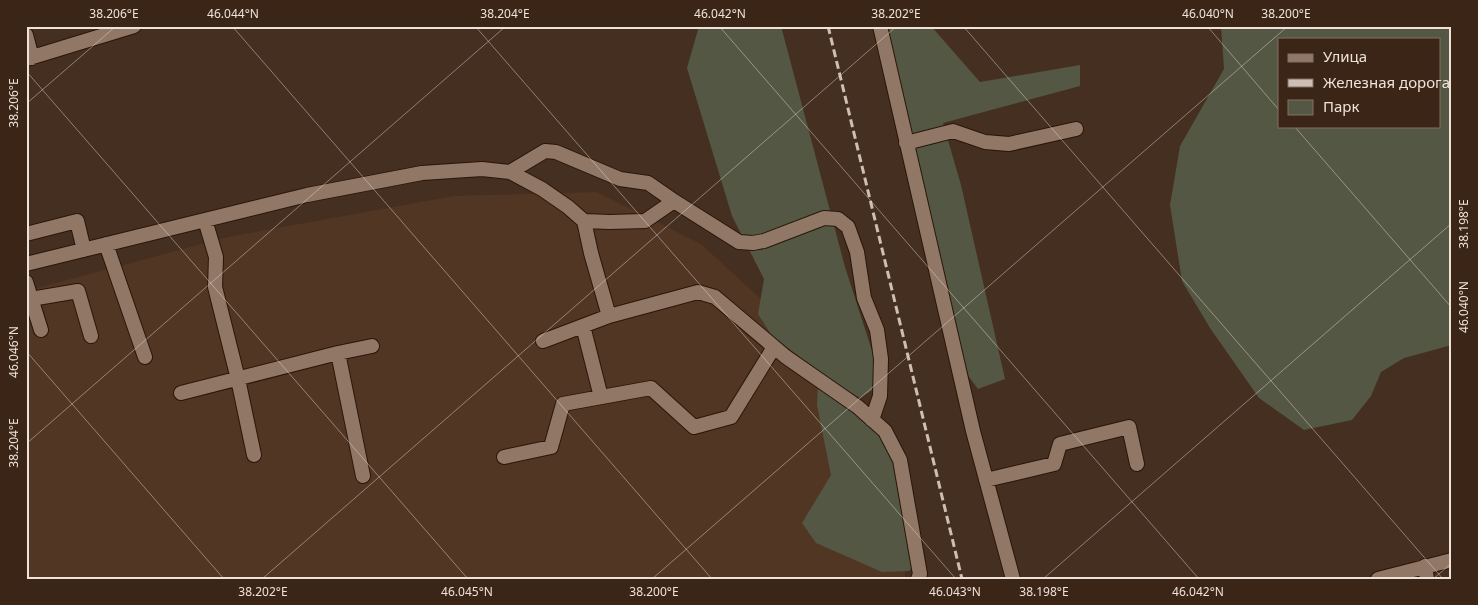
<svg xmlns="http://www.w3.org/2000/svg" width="1478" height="605" font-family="'Noto Sans',sans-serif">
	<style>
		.built { fill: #523624 }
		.green { fill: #545743; fill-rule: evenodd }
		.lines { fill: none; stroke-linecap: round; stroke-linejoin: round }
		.minor-casing { stroke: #2a1608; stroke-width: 16 }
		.minor { stroke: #917766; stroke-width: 14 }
		.rail { stroke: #cebeb4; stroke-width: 3; stroke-dasharray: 8 4; stroke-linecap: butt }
		.ticks { fill: none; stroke: #f0e2d9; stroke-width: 1; stroke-opacity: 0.45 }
		.neatline { fill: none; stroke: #f0e2d9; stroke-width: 2 }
		.ticks-label { font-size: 12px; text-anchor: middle; fill: #f0e2d9 }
	</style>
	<rect width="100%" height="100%" fill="#452f20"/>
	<path class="built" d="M597,192L701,244L817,351L872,418L905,528V579H26V291L228,237L454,196Z"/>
	<path class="green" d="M699,26H781L845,267L875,360L877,387L860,398L840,387L772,336L758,314L764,279L732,216L687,68Z
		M883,26H931L980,82L1080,65V86L943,123L961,185L1005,379L978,389L955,358Z
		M1221,26H1452V345L1404,358L1381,372L1371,396L1352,420L1304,430L1259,398L1210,328L1182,281L1170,205L1180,146L1224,69ZM1279,39H1439V126H1279Z
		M818,386L891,441L921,556L909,571L882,572L816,543L802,523L831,475L817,405Z"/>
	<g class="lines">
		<defs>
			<path id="minor" d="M880,26L973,431L1013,579
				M26,35L32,58
				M26,59L134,26
				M906,143L953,131L985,142L1009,144L1076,129
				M510,172L545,151L556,152L620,179L648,183L674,201L739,242L753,243L764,241L824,218L838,219L848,227L857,252L864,298L877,330L881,359L880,396L872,420
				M205,220L216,257L215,287L238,379L254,455
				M584,221L610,222L645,221L674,201
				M26,234L77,221L84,250
				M106,244L145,357
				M26,264L307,195L422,173L482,169L510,172L542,189L568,207L584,221L591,253L609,316
				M26,282L41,330
				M31,299L78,291L91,336
				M583,326L601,397
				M543,341L609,316L698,292L715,297L786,357L858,407L885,431L900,460L920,574L918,579
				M338,353L363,476
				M181,393L338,353L372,346
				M504,457L551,447L563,404L651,388L694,427L731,417L774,347
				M986,480L1054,464L1060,444L1129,427L1137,464
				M1425,566L1427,579
				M1378,579L1452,560"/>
		</defs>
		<use href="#minor" class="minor-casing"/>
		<use href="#minor" class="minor"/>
		<path class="rail" d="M828,26L962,579"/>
	</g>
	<path class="ticks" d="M232,26L712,579M475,26L956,579M719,26L1199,579M963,26L1443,579M1207,26L1279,110M1451,26L1452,28M26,71L468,579M26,104L116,26M1294,126L1452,308M26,351L224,579M26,444L506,26M262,579L897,26M652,579L1288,26M1043,579L1452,223M1433,579L1452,563"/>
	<rect width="1478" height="605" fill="none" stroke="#3a2516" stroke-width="55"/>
	<rect x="1278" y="38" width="162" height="90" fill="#3a2516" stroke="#837164"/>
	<rect x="1288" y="54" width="25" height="8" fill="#917766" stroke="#837164"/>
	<text x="1323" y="62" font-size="15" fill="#f0e2d9">Улица</text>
	<rect x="1288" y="79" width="25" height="8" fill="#cebeb4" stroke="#837164"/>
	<text x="1323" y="88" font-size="15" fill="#f0e2d9">Железная дорога</text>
	<rect x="1288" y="100" width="25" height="15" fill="#545743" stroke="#837164"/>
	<text x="1323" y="112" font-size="15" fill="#f0e2d9">Парк</text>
	<rect x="28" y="28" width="1422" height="550" class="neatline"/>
	<g class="ticks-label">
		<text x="114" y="18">38.206°E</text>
		<text x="233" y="18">46.044°N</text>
		<text x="505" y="18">38.204°E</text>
		<text x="720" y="18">46.042°N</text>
		<text x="896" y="18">38.202°E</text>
		<text x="1208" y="18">46.040°N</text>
		<text x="1286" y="18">38.200°E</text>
		<text transform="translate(14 103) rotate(-90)" y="4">38.206°E</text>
		<text transform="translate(1464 224) rotate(-90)" y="4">38.198°E</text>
		<text transform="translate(1464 307) rotate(-90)" y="4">46.040°N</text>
		<text transform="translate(14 352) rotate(-90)" y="4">46.046°N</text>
		<text transform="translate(14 443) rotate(-90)" y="4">38.204°E</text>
		<text x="263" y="596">38.202°E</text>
		<text x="467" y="596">46.045°N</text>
		<text x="654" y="596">38.200°E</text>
		<text x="955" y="596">46.043°N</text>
		<text x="1044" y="596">38.198°E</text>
		<text x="1198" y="596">46.042°N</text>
	</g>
</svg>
